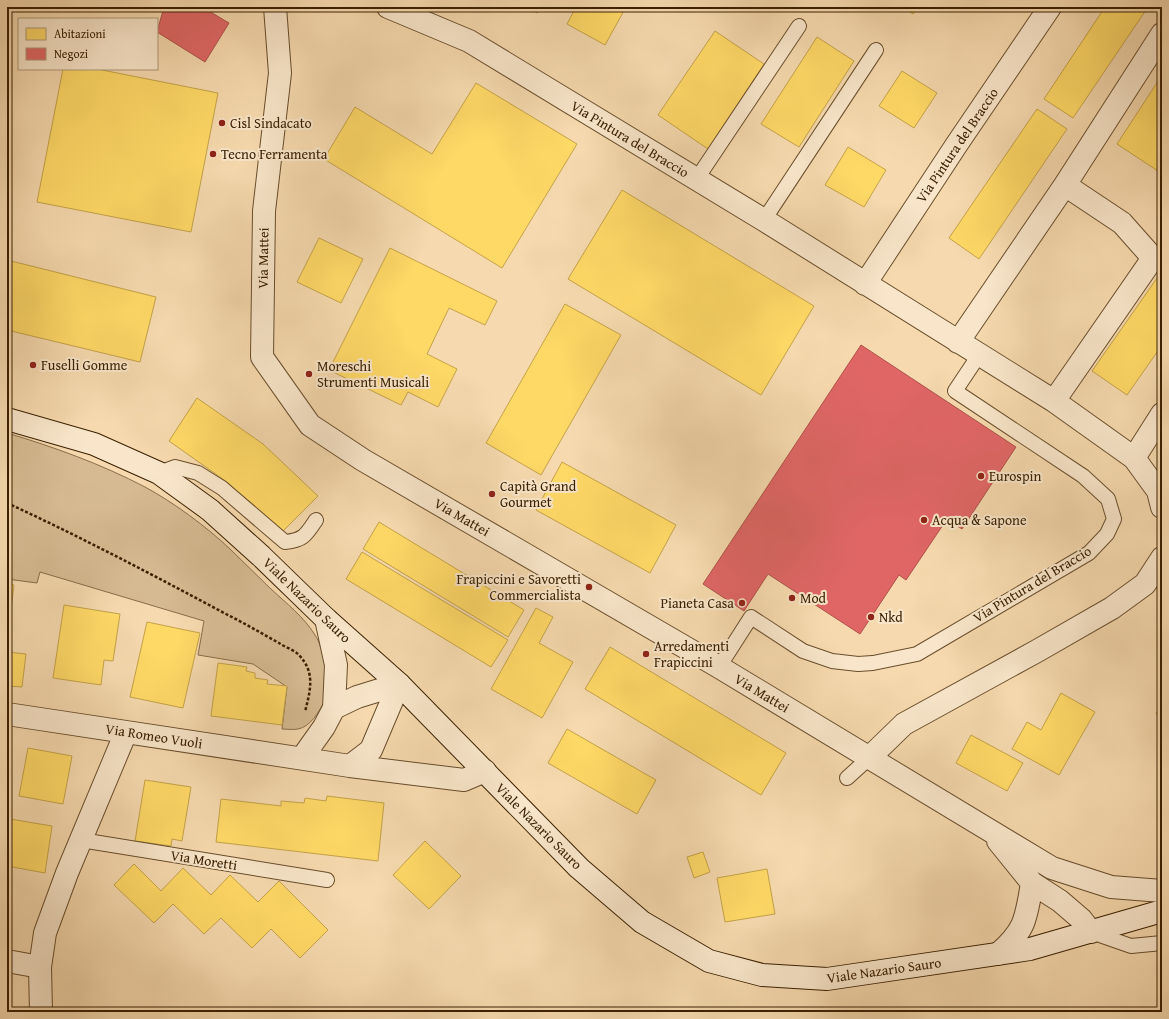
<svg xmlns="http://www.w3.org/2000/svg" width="1169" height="1019" font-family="'Gentium Book Plus',serif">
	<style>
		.green { fill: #d6ba91; stroke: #886d49 }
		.homes { fill: #ffd966; stroke: #c4a248 }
		.shops { fill: #e06666; stroke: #ae5148 }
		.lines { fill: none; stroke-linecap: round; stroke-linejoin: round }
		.service-casing { stroke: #694e2c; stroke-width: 16 }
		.minor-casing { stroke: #694e2c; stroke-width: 24 }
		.secondary-casing { stroke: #3a2001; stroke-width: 24 }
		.path { stroke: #3a2001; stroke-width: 2.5; stroke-dasharray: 3 2; stroke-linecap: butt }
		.service { stroke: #f9e6ca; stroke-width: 14 }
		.minor { stroke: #f9e6ca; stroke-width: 22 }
		.secondary { stroke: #f9e6ca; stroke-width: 22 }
		.poi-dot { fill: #8f2418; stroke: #f9e6ca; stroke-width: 1.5 }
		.labels { text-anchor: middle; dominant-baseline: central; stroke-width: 4; stroke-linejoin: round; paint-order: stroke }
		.poi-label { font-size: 14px; fill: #3a2001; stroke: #f9e6ca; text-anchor: start }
		.street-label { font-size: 14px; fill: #3a2001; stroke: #f9e6ca }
	</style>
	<rect width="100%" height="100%" fill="#f6d9ae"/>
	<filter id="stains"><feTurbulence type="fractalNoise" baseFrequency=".005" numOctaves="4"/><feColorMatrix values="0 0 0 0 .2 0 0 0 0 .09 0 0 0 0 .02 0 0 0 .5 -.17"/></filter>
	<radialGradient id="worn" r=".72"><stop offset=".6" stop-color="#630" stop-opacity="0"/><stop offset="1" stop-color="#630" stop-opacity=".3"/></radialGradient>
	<path class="green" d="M7,433C54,447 101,464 145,487C173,502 207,527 230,549C244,562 257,576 271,589C286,603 304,617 315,635C324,648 331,687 324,702C319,712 310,727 298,729C293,730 287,729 282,729L287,687L253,664L198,655L204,621L40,572L37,583L7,579Z"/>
	<path class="homes" d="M528,7H541L537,13Z
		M576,7H626L605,45L567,24Z
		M903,7H918L913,14Z
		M1105,7H1148L1073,118L1044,99Z
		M715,31L764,64L708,149L658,115Z
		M817,37L854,61L799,147L761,124Z
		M63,69H97L218,93L191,232L37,202Z
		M902,71L937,93L914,128L879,106Z
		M1162,75V171L1161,173L1117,144Z
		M476,83L577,144L502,268L324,159L355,107L432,154Z
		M1037,109L1067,129L979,259L949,238Z
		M848,147L886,170L864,207L825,185Z
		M622,190L814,306L761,395L568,279Z
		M319,238L363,259L341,303L297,282Z
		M390,248L497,301L485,325L449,308L427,354L457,369L438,407L408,392L401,405L329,370Z
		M7,260L156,297L140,362L7,330Z
		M1162,271V345L1127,395L1092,371Z
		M565,304L621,335L541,475L486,443Z
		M197,398L263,444L318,496L282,532L227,482L169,441Z
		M562,462L676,525L650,573L536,510Z
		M379,522L524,610L508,637L363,549Z
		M362,552L508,640L491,667L346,579Z
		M7,584L14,585L7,643Z
		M64,605L120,614L113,661L104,660L101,685L53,678Z
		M536,608L553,617L539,643L573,662L542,718L491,689Z
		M147,622L200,633L183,708L130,697Z
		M610,647L786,753L761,795L585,689Z
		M7,652L26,654L22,687L7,686Z
		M218,663L247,667L246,671L255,673V678L268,680L267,684L287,686L282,725L211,716Z
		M1061,693L1095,712L1059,775L1012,749L1027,722L1041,730Z
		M1162,709V723L1156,713Z
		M567,729L656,780L637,814L548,763Z
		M971,735L1023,763L1007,791L956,763Z
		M28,748L72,756L63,804L19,796Z
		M145,780L191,787L182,841L172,839L171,846L135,841Z
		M327,796L384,803L378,861L216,842L221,799L281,806V801L304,803L305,798L326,801Z
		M10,819L52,826L45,873L7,866V838Z
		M425,841L461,876L429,909L393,875Z
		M703,852L710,872L694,878L687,857Z
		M134,864L161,891L183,868L211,895L230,875L258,902L279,881L328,930L300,958L271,929L252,948L221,918L204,934L173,904L154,923L114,885Z
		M767,869L775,914L725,922L717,878Z
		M7,1001L13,1012H7Z"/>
	<path class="shops" d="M164,7H202L229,23L205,62L157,32Z
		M861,345L1016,447L962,529L947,519L906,580L899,575L860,634L768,574L744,611L703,584Z"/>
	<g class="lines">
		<defs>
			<path id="service" d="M696,180L799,26
				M764,220L876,50
				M159,473L175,467L198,473L222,488L285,542C304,540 306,535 316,520
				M719,667L751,617L803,651L832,661L858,664L873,663L917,654L1089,553L1107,534L1114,519L1108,499L1083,476L955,391L979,355
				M847,778L869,758
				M81,840L327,880
				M1091,932L1131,946L1162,943"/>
			<path id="minor" d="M275,7L280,73L264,211L262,357L310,425L363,460L719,667L1052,868L1111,887L1162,891
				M388,7L469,41L764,220L1054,401L1134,458L1158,491L1162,507
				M865,284L957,144L1050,7
				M958,342L1065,185L1162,34
				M1054,401L1153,258L1122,223L1065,185
				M1134,458L1162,414
				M334,708L357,697L399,684
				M7,714L350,766L464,780L485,771
				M302,758L324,727L334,708L336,665L326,619
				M869,758L904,724L1037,651L1112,608L1145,584L1162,558
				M350,766L371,750L399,684
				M998,841L1032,883L1060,901L1081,919L1091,932
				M998,954C1026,930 1026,918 1032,883
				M7,961L40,967
				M41,1012L40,967L45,933L67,873L126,732"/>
			<path id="secondary" d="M7,419L94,444L159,473L210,510L261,556L326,619L399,684L579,868L642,922L709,961L762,975L827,979L1030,949L1162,911"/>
		</defs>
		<use href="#service" class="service-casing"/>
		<use href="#minor" class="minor-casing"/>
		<use href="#secondary" class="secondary-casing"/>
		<path class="path" d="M7,503C81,537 153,575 226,614C244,623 261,633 279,643C285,647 294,650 299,655C316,673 310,691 305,712"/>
		<use href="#service" class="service"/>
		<use href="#minor" class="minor"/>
		<use href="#secondary" class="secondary"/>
	</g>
	<g class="poi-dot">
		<circle cx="222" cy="123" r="4"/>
		<circle cx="213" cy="154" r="4"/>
		<circle cx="33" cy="365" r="4"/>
		<circle cx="309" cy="374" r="4"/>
		<circle cx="981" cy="476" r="4"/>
		<circle cx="492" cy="494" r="4"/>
		<circle cx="924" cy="520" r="4"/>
		<circle cx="589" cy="587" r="4"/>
		<circle cx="792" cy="598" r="4"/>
		<circle cx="742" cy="603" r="4"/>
		<circle cx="871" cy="617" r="4"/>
		<circle cx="646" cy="654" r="4"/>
	</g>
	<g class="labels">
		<g class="poi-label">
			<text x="230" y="123">Cisl Sindacato</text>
			<text x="221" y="154">Tecno Ferramenta</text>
			<text x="41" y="365">Fuselli Gomme</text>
			<text x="317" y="366">Moreschi<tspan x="317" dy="16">Strumenti Musicali</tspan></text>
			<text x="989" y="476">Eurospin</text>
			<text x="500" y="486">Capità Grand<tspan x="500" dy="16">Gourmet</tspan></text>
			<text x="932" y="520">Acqua &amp; Sapone</text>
			<text x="581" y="579" text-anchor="end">Frapiccini e Savoretti<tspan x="581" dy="16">Commercialista</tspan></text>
			<text x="800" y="598">Mod</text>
			<text x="734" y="603" text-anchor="end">Pianeta Casa</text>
			<text x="879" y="617">Nkd</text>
			<text x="654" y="646">Arredamenti<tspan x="654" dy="16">Frapiccini</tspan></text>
		</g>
		<g class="street-label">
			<text transform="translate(630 139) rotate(31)">Via Pintura del Braccio</text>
			<text transform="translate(957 145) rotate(-56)">Via Pintura del Braccio</text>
			<text transform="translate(263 258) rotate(-89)">Via Mattei</text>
			<text transform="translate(462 517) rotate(30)">Via Mattei</text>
			<text transform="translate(1032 584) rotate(-31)">Via Pintura del Braccio</text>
			<text transform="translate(307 600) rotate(44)">Viale Nazario Sauro</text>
			<text transform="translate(762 693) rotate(31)">Via Mattei</text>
			<text transform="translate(154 736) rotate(9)">Via Romeo Vuoli</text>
			<text transform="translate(539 826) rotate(45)">Viale Nazario Sauro</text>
			<text transform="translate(204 860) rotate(9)">Via Moretti</text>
			<text transform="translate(884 970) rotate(-8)">Viale Nazario Sauro</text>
		</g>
	</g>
	<rect width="1169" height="1019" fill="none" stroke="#f6d9ae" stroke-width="24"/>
	<rect x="8" y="8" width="1153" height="1003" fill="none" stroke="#3a2001" stroke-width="2"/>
	<rect x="12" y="12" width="1145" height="995" fill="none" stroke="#3a2001"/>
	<rect x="18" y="18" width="140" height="52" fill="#f9e6ca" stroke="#ad977a"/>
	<rect x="26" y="28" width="20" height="12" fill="#ffd966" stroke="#ad977a"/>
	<text x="54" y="38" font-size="12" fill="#3a2001">Abitazioni</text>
	<rect x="26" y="48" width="20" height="12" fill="#e06666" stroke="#ad977a"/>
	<text x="54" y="58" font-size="12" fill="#3a2001">Negozi</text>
	<rect width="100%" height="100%" filter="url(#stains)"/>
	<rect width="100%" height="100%" fill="url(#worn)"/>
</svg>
